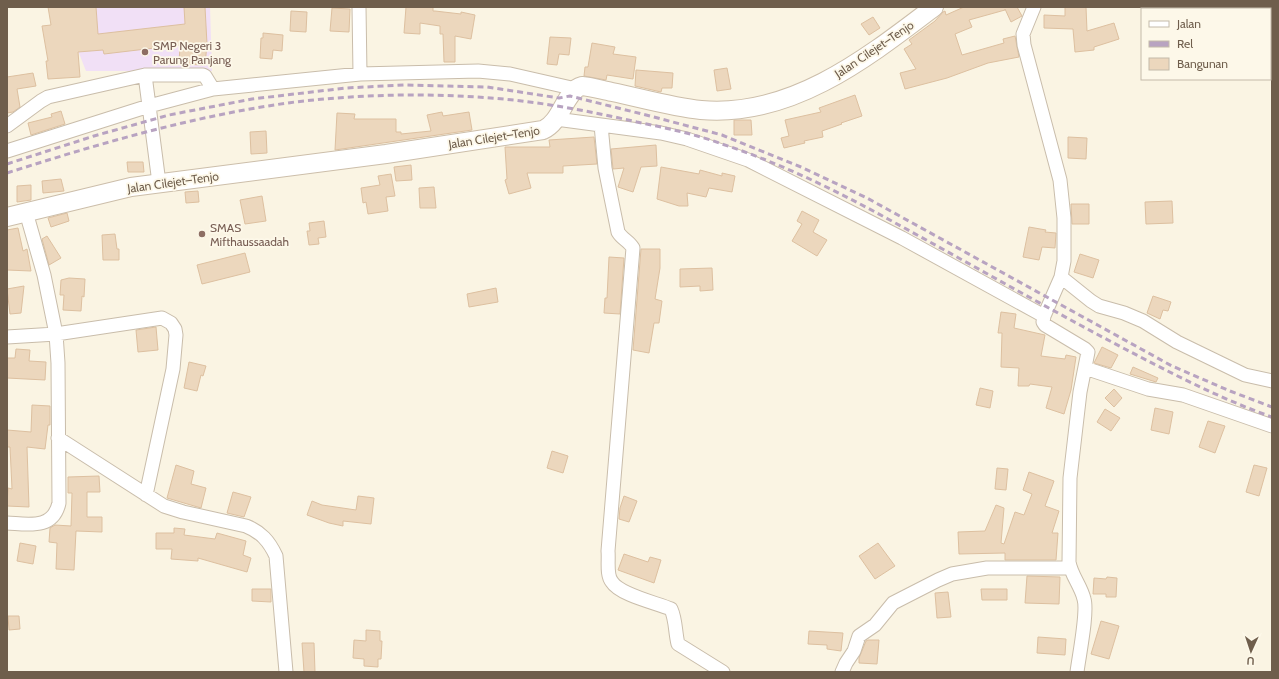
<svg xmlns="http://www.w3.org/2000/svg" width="1279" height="679" font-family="Cabin,sans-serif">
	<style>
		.education { fill: #f1e0f6 }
		.building { fill: #ecd7bd; stroke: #ddc0a0 }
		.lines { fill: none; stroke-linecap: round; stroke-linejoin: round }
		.street-casing { stroke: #c9bdab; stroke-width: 15 }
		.secondary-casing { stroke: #ccbeaa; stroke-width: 20 }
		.street { stroke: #fff; stroke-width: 13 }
		.secondary { stroke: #fff; stroke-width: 18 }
		.rail { stroke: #b8a3c1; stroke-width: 3; stroke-dasharray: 6 4; stroke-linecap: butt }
		.education-dot { fill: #8d6e63; stroke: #fdf8e9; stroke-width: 1.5 }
		.labels { text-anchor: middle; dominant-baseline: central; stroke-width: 3.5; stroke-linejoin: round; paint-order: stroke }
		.education-label { font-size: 12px; fill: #785e54; stroke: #fdf8e9; text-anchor: start }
		.street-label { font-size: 12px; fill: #6f5e4c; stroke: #fdf8e9 }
	</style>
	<rect width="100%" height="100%" fill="#faf4e3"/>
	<path class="education" d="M70,7H210L212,71H86L71,33Z"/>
	<path class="building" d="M48,7H96L98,34L185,24L184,7H205L207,44L205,65L179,64L180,45L104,54L103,50L78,52L80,77L48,79L46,61H48L42,26L51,25Z
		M406,7H433V11H435L461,14V12L475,15L471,39L455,36V62H444L443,34H440V26L420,23V34L404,33Z
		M964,7H1017L1022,16L1011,22L1005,9V10L969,20L972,27L955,34L962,55L1004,43L1003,39L1015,36L1019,57L988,63L947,78L905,89L900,73L916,69L904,49L912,44L909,40L935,21L943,12L945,11L946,15Z
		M1065,7H1086L1087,31L1114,23L1119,39L1094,47V50L1075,52L1073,29L1044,28V15L1065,16Z
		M332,8L350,9L349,32L330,31Z
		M291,11L307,12L306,32L290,31Z
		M873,17L880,28L869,35L861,24Z
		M263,33L283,35L282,51L273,50L272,59L260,58L261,38H263Z
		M550,37L571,38L569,55L559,54L557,65L547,64Z
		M592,43L615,47L613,54L636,57L633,79L607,75L606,80L584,76L585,67H588Z
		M727,68L731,89L717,91L714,70Z
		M636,70L673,73L672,88H662L661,92L635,86Z
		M33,73L36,86L17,89L20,107L13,112L7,113V77Z
		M855,95L862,116L841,123L842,124L822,131L823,137L804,141L805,143L784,148L781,138L789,136L785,120L821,112L819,108Z
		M61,111L65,124L31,135L28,123L52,117L51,114Z
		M442,112L443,116L469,112L472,130L335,150L337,113L355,114L354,119H396V132H401V134L431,131L427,115Z
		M734,120H751L752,135H734Z
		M266,131L267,153L251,154L250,132Z
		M594,137L597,164L563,166V173H527L531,188L509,194L505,180L507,179L505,147H550L549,140Z
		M1068,137L1087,138L1086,159L1068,158Z
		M656,145L657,166L641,167L633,192L618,187L624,168L613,169L611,149Z
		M127,162H143L144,172H128Z
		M411,165L412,180L396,181L394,167Z
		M661,167L699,174L700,170L722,176V173L735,176L732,192L709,188L706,197L687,193L688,206H679L657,199Z
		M391,174L395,196L386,197L388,211L368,214L366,202L363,203L361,188L380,185L378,176Z
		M61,179L64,191L43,193L42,181Z
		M31,185V200L17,202V186Z
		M434,187L436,208H420L419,188Z
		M198,191L199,202L186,203L185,192Z
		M262,196L266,221L245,224L240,200Z
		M1172,201L1173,223L1146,224L1145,202Z
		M1071,204H1089V224H1072Z
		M802,211L819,220L813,232L827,240L817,256L792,241L802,224L797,221Z
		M67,213L69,221L51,227L48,218Z
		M324,221L326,237L318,238L319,244L309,245L307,231H310L309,223Z
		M1029,227L1046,230L1045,232L1056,233L1055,248L1042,247L1039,260L1023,257Z
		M18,228L23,251L27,249L31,271L7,270V230Z
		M115,234L117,249H119V260H103L102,235Z
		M47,236L61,258L49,265L42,239Z
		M641,249H660V268L655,299L662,301L659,323H654L649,353L633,350Z
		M245,253L250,272L202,284L197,265Z
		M1080,254L1099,260L1093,278L1074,272Z
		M609,257L624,258L620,314L604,313L605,298H607Z
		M712,268L713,290L700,291V286L680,287V269Z
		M69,278L85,279L84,297L82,296L81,311L63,310L64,295H60L61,280Z
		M24,286L21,313L10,314L7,289Z
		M496,288L498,302L469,307L467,294Z
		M1153,296L1171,302L1168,311L1163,310L1160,319L1147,313Z
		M1001,312L1016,314L1014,328L1045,335L1041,356L1065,359L1066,355L1076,357L1071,390L1064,414L1046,408L1052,387L1030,384L1029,386H1018L1019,368L1001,367L1002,333H998Z
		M156,327L158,350L138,352L136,330Z
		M1102,347L1118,355L1111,368L1094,363Z
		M16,349L30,350L29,361L46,362L45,380L7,378V358H15Z
		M189,362L206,366L203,376L201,375L197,391L184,388Z
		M1133,367L1158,378L1156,382L1130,374Z
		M980,388L993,391L990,408L976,405Z
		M1114,389L1122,398L1114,407L1105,398Z
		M32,405L50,406V425H48L45,449L27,447L29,507L7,506L8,488L12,489L10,447H7V430L31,432Z
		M1155,408L1173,412L1169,434L1151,430Z
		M1105,409L1120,418L1111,431L1097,422Z
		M1208,421L1225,426L1215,453L1199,447Z
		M552,451L568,456L563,473L547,468Z
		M176,465L194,471L191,484L206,488L201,508L167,498Z
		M1254,465L1267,468L1259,496L1246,492Z
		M997,468L1008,469L1006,490L995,489Z
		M1029,472L1054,481L1045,506L1059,511L1052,533H1058L1056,560H1005V553L959,554L958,532L985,531L996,505L1004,508L1001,543L1004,544L1015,512L1024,515L1032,494L1023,490Z
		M99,476L100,492H87V517H102V532L76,531L74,570L56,569L57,543L49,542L50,528L55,525L71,526L72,493H68V477Z
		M233,492L251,497L244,517L227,513Z
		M358,496L374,498L371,524L343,521V526L329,523L307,515L312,501L322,505L356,510Z
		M624,496L637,501L629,522L619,519L620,508Z
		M174,528L185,529L184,535L215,539L217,533L246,541L243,555L251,558L247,572L198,558V561L171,559L172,549H156V533H174Z
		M20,543L36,546L33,564L17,561Z
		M878,543L895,566L875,579L859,556Z
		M624,554L648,562L650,557L661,560L654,583L618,570Z
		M1027,576L1060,577L1059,604L1025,603Z
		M1107,577L1117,578L1116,597H1106V594H1093L1094,578L1106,579Z
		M252,589H271V602L252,601Z
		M981,589H1007V600H982Z
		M948,592L951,617L937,618L935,593Z
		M8,616H19L20,629L9,630Z
		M1101,621L1119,626L1109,659L1091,654Z
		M366,630L380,631V641H382L381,659H378V667L364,666V659L353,658L354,640L366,641Z
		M809,631L843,633L841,651L827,649V645L808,644Z
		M1038,637L1066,639L1065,655L1037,653Z
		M868,640H879L877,664L859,663V658L866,641Z
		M302,643H314L315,672H304Z"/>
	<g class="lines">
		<defs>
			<path id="street" d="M359,7L360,74
				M1034,7L1023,34L1024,45L1060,180L1064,218V261L1061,277L1044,316L1043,322L1045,325L1085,349L1088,352L1080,392L1070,478L1069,562C1071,575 1081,586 1084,599C1088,612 1079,656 1077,672
				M145,75L159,183
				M556,119L661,133L687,139L748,160L902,238L1044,316
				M601,125L605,168L618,232C622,239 629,241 633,248L608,551C609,560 606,575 612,582C620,595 657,603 671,609C676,620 675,632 678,644L723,672
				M7,126L41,101L48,97L145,75H203L205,76L213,89
				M7,151L149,106L213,89L360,74L478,71L510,74L576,89
				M1061,277L1091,301L1099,306L1124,313L1143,321L1177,342L1245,375L1272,381
				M7,337L56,334L162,318L171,323L175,329L176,335L173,369L146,495
				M1085,368L1148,389L1183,395L1272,426
				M58,438L164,506L183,512L246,526C261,532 269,541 276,556L286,672
				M7,523C28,524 53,530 59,503L58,363L56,334L44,275L26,212
				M842,672L846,663L854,651L859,636L875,625L893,603L938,580L952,574L987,568H1070"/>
			<path id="secondary" d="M7,217L131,187L386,154L543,130C562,122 565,90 582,86C592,87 602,90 612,92C641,98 672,107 701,110C791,118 867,58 934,7"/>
		</defs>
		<use href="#street" class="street-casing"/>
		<use href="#secondary" class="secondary-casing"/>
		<use href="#street" class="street"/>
		<use href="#secondary" class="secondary"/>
		<path class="rail" d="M7,164L94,136L169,115L252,99L346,88L404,85L487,87L559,98L570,96L650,116L722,135L801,167L867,198L1172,366L1230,391L1272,407
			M7,173C101,143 197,115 295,102C356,95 416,93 477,97C531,100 585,110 637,122C666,128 695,134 722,144C780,163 835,190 888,219C967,262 1045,307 1125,349C1173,374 1221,399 1272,417"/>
	</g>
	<g class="education-dot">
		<circle cx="145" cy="52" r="4"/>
		<circle cx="202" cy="234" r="4"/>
	</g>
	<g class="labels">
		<g class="education-label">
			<text x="153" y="45">SMP Negeri 3<tspan x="153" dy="14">Parung Panjang</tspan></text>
			<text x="210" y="227">SMAS<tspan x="210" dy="14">Mifthaussaadah</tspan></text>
		</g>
		<g class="street-label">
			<text transform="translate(874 49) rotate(-34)">Jalan Cilejet–Tenjo</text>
			<text transform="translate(494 137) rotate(-9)">Jalan Cilejet–Tenjo</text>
			<text transform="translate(173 182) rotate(-8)">Jalan Cilejet–Tenjo</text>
		</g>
	</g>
	<rect width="1279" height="679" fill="none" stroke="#6f5e4c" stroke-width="16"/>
	<rect x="1141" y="8" width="130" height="72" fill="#fdf8e9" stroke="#c4baaa"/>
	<rect x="1149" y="21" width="20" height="6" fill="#ffffff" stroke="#c4baaa"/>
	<text x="1177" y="28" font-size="12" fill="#6f5e4c">Jalan</text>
	<rect x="1149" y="41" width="20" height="6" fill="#b8a3c1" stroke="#c4baaa"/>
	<text x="1177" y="48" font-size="12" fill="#6f5e4c">Rel</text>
	<rect x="1149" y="58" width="20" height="12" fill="#ecd7bd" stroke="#c4baaa"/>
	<text x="1177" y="68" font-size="12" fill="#6f5e4c">Bangunan</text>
	<g transform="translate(1251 651) rotate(183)" stroke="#fdf8e9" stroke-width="3" paint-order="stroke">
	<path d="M0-3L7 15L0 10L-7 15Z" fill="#6f5e4c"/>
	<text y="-6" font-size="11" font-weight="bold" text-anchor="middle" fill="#6f5e4c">U</text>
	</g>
</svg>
